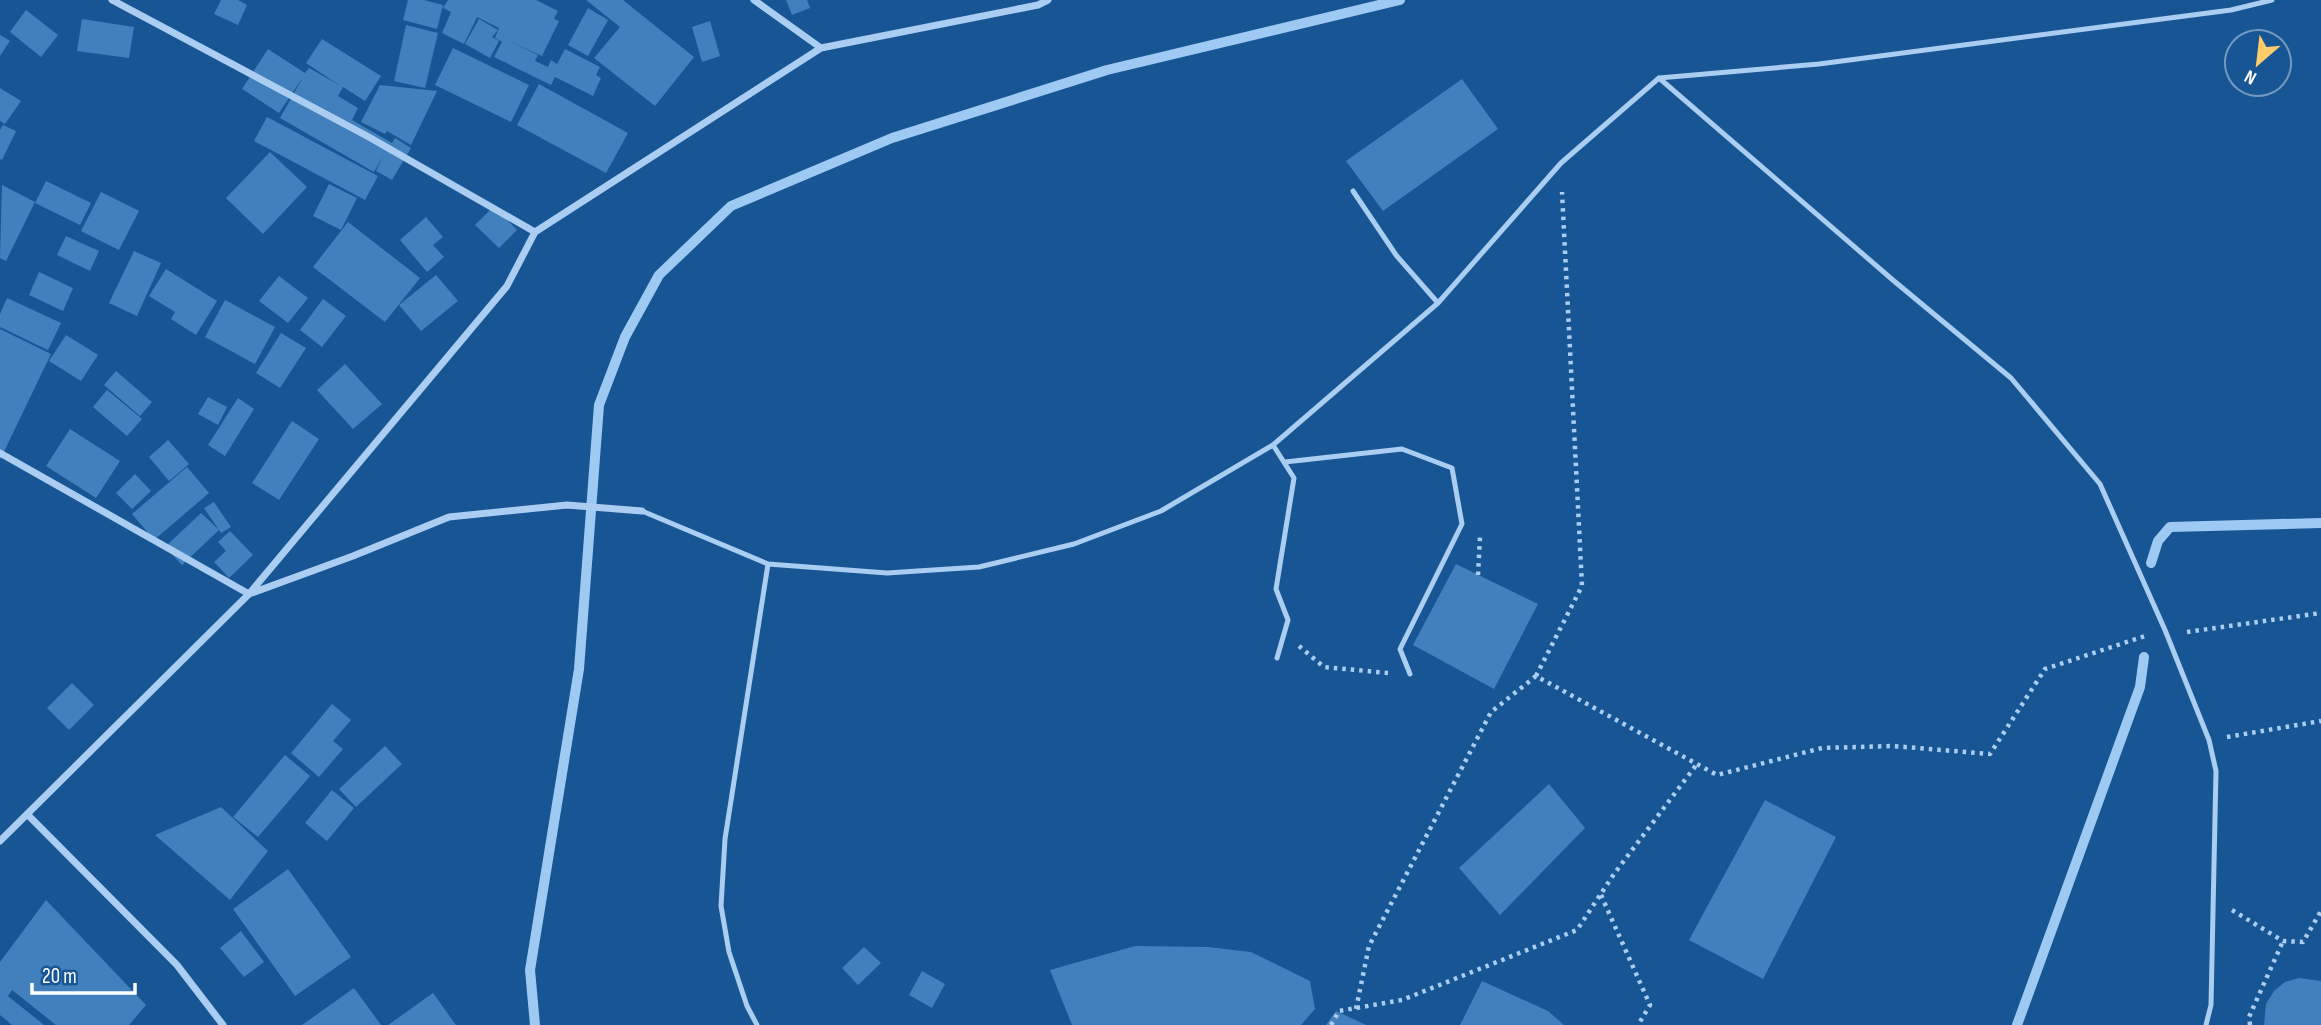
<svg xmlns="http://www.w3.org/2000/svg" width="2321" height="1025" font-family="'Sofia Sans Condensed',sans-serif">
	<style>
		.lines { fill: none; stroke-linecap: round; stroke-linejoin: round }
		.stream { stroke: #9dc9f3; stroke-width: 10 }
		.building { fill: #417fbd }
		.path { stroke: #aacdf1; stroke-width: 4.5; stroke-dasharray: 3.5 5; stroke-linecap: butt }
		.service { stroke: #aacdf1; stroke-width: 5 }
		.minor { stroke: #aacdf1; stroke-width: 7 }
	</style>
	<rect width="100%" height="100%" fill="#185595"/>
	<g class="lines">
		<path class="stream" d="M2151,563L2158,541L2170,527L2321,523
			M535,1025L530,970L579,669L599,405L625,337L659,275L731,206L892,138L1107,70L1400,0
			M2017,1025L2140,687L2144,657"/>
	</g>
	<path class="building" d="M221,0H238L247,5L238,25L214,14Z
		M408,0H424L443,5L437,29L403,20Z
		M448,0H536L558,11L554,19L559,21L542,56L505,39L538,55L535,61L548,67L551,60L557,64L565,49L600,67L596,75L601,78L593,96L555,77L551,85L494,57L502,42L495,38L499,28L477,17L464,44L442,33L451,12L443,8Z
		M586,0H623L694,57L655,106L594,58L620,27Z
		M786,0H807L810,8L792,15Z
		M588,8L608,20L588,56L568,45Z
		M26,10L58,35L41,57L10,32Z
		M82,19L134,27L129,58L77,51Z
		M479,19L498,30L492,37L499,41L490,58L465,44Z
		M710,21L720,56L702,62L692,27Z
		M406,25L438,33L425,88L394,81Z
		M0,35L10,41L0,56Z
		M322,39L381,76L365,101L343,87L338,96L358,108L352,120L392,143L395,138L411,148L392,180L376,171L383,156L374,172L280,118L303,77L279,113L242,89L268,49L305,73L309,68L339,85L306,63Z
		M453,48L529,85L511,122L435,85Z
		M1462,79L1498,129L1383,211L1346,161Z
		M539,84L628,133L606,173L517,125Z
		M380,85L437,91L411,145L387,131L385,134L361,122Z
		M0,88L21,101L5,124L0,121Z
		M267,117L378,176L365,200L254,141Z
		M3,125L16,131L2,160L0,159V130Z
		M270,152L307,187L263,234L226,198Z
		M46,181L91,203L80,225L35,203Z
		M329,184L357,198L341,230L313,216Z
		M2,185L35,202L6,261L0,258Z
		M101,192L139,211L119,250L81,231Z
		M494,206L517,230L499,248L475,225Z
		M426,217L443,237L433,245L444,257L427,272L400,240Z
		M348,222L420,278L385,322L313,267Z
		M66,236L99,251L90,271L57,255Z
		M134,251L161,263L137,316L109,303Z
		M166,269L217,301L196,335L171,319L175,312L149,296Z
		M39,272L73,288L63,311L29,295Z
		M436,275L458,301L421,331L399,305Z
		M279,276L308,298L288,323L259,301Z
		M7,298L61,323L48,350L0,327V314Z
		M323,299L346,316L322,347L300,330Z
		M225,300L275,327L255,364L205,337Z
		M0,329L51,354L0,460Z
		M281,333L306,348L280,388L256,373Z
		M66,335L98,355L81,381L49,361Z
		M345,364L382,404L353,429L317,390Z
		M116,371L152,402L140,416L104,385Z
		M107,390L142,419L127,436L93,407Z
		M208,397L227,407L218,425L198,414Z
		M238,398L254,409L225,456L208,445Z
		M292,421L319,439L279,500L252,483Z
		M70,429L120,461L96,498L46,466Z
		M168,440L189,464L169,481L149,457Z
		M187,467L209,493L154,540L132,514Z
		M135,474L151,491L132,509L116,493Z
		M214,502L231,527L221,533L204,508Z
		M201,513L219,530L182,565L165,547Z
		M230,531L253,555L229,578L214,562L226,551L218,542Z
		M1456,564L1538,604L1494,689L1413,645Z
		M72,683L94,705L69,730L47,708Z
		M332,704L351,720L333,741L343,749L319,777L291,753Z
		M385,746L402,764L356,807L339,789Z
		M285,755L310,776L258,837L233,817Z
		M1549,784L1585,828L1500,915L1459,868Z
		M332,790L354,808L327,841L305,823Z
		M1765,800L1836,837L1763,979L1689,940Z
		M221,807L268,851L230,900L155,835Z
		M288,869L351,957L295,996L233,909Z
		M46,900L146,1005L129,1025H56L12,990L8,996L44,1025H12L0,1015V962Z
		M241,931L264,962L244,977L220,948Z
		M1135,946L1208,947L1251,952L1310,981L1315,1009L1301,1025H1072L1050,970Z
		M864,947L881,963L858,985L842,968Z
		M922,971L945,984L932,1008L909,995Z
		M2299,978L2321,981V1025H2264L2266,1004L2274,991L2285,982Z
		M1482,981L1548,1011L1564,1025H1460Z
		M354,988L381,1025H302Z
		M433,993L456,1025H388Z
		M1336,1011L1366,1025H1326Z"/>
	<g class="lines">
		<path class="path" d="M1478,575L1480,537
			M2187,632L2321,613
			M1299,646L1324,667L1388,673
			M1536,676L1582,586L1562,192
			M2227,737L2321,721
			M1601,895L1650,1005L1638,1025
			M2232,910L2283,941L2303,942L2321,911
			M1356,1009L1369,946L1491,712L1536,676L1717,775L1822,748L1893,746L1990,754L2045,669L2148,635
			M1331,1025L1339,1011L1402,1000L1577,930L1614,874L1697,764
			M2250,1025L2249,1017L2283,941"/>
		<path class="service" d="M1659,78L1894,281L2011,378L2100,484L2165,630L2209,740L2216,771L2211,1005L2206,1025
			M1353,191L1396,255L1438,303
			M1273,445L1294,478L1276,589L1288,620L1277,658
			M1285,462L1402,449L1452,468L1462,524L1400,649L1410,674
			M642,511L768,564L887,573L979,567L1074,544L1161,511L1273,445L1438,303L1561,163L1659,78L1819,64L2231,10L2272,0
			M757,1025L747,1006L729,952L721,906L725,839L768,564"/>
		<path class="minor" d="M112,0L367,136L535,232
			M754,0L821,48
			M0,453L249,594L507,286L535,232L821,48L1038,5L1048,0
			M27,814L177,965L223,1025
			M0,841L249,594L353,556L449,517L567,505L642,511"/>
	</g>
	<g transform="translate(2258 63) rotate(208)"><circle r="33" fill="#185595" stroke="#7499bf" stroke-width="2"/>
	<path d="M0-5L12 26L0 18L-12 26Z" fill="#ffcc6a"/>
	<text y="-10" font-size="19" font-weight="bold" text-anchor="middle" fill="#ffffff">N</text>
	</g>
	<path d="M32 983v10h103v-10" fill="none" stroke="#ffffff" stroke-width="3.5"/>
	<text x="42" y="983" font-size="21" fill="#ffffff" stroke="#185595" stroke-width="5" paint-order="stroke">20 m</text>
</svg>
